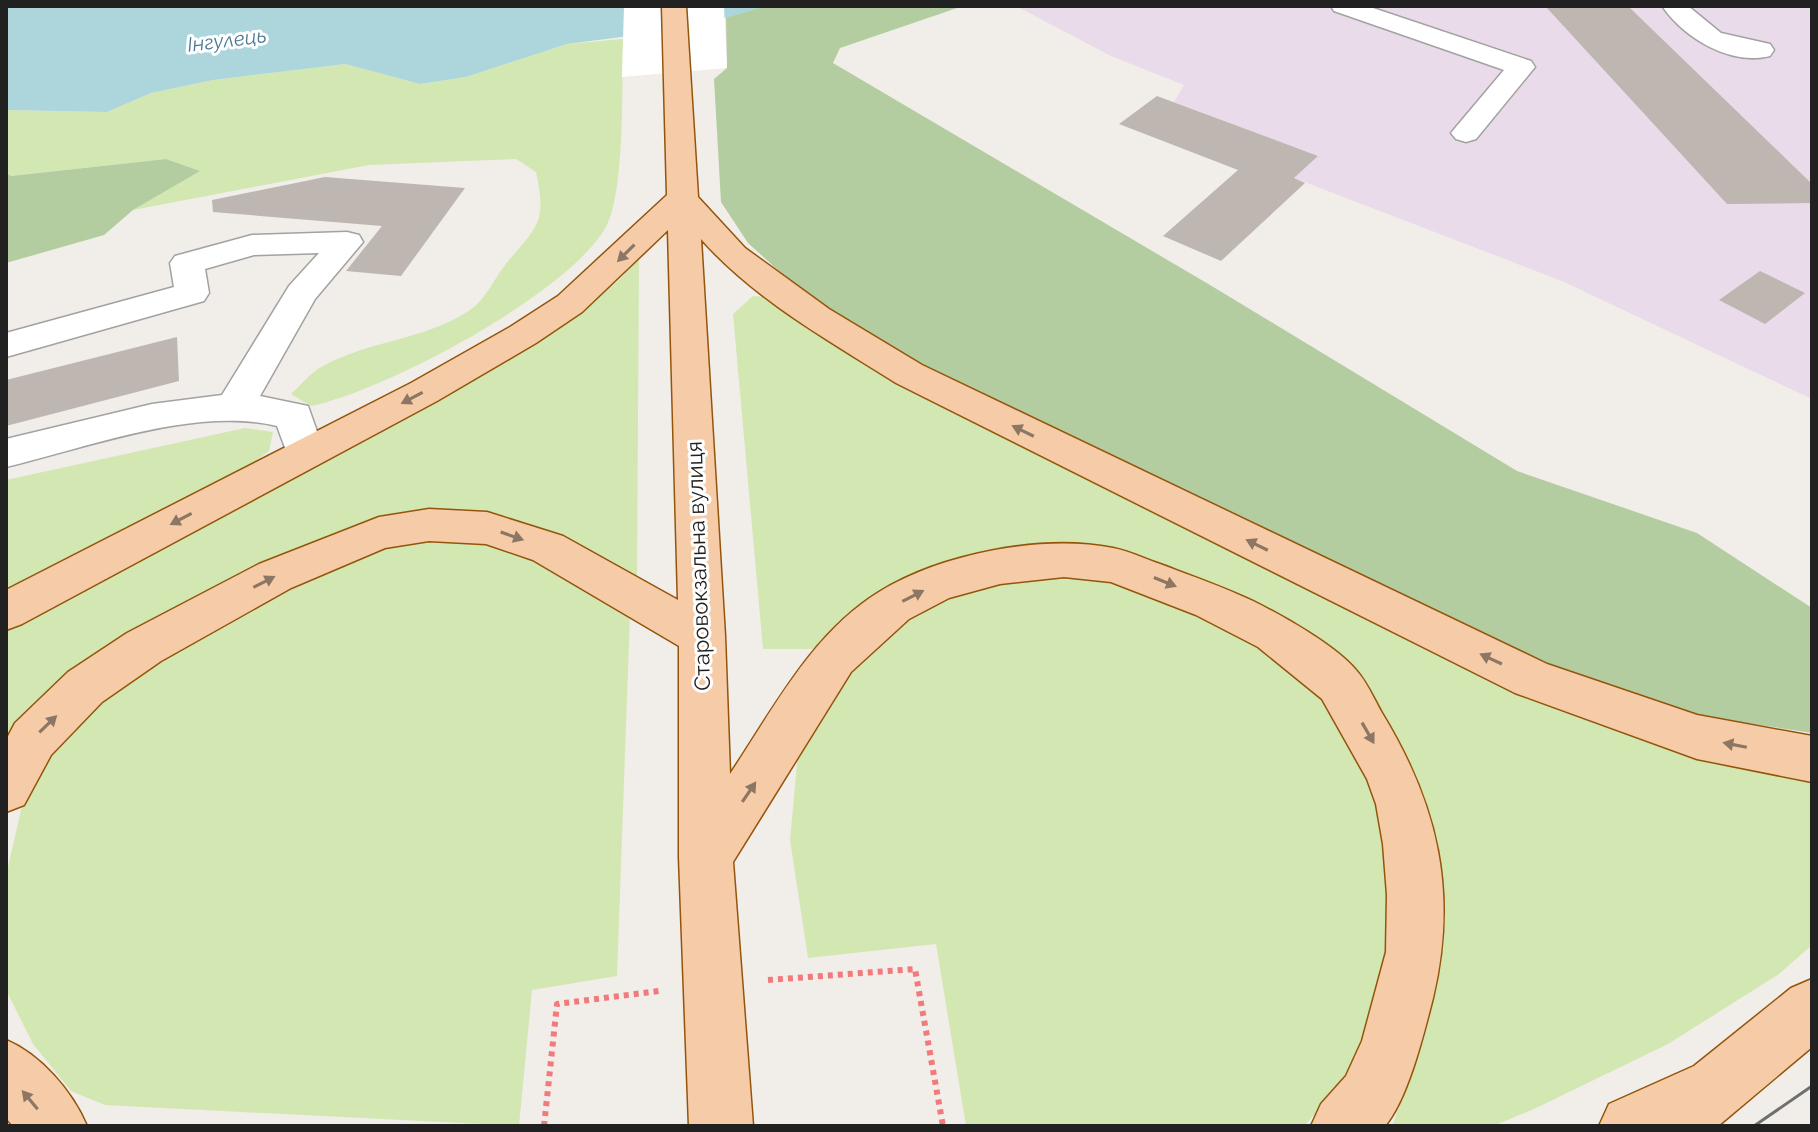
<svg xmlns="http://www.w3.org/2000/svg" width="1818" height="1132" font-family="Raleway,sans-serif">
	<style>
		.industrial { fill: #e9dbe9 }
		.grass { fill: #d3e7b3 }
		.forest { fill: #b3cda0 }
		.water { fill: #acd6db }
		.pier { fill: #fff }
		.building { fill: #beb6b1 }
		.lines { fill: none; stroke-linecap: round; stroke-linejoin: round }
		.minor-casing { stroke: #a2a2a2; stroke-width: 3 }
		.major-casing { stroke: #94550a; stroke-width: 3 }
		.path { stroke: #f17a7c; stroke-width: 6; stroke-dasharray: 5 5; stroke-linecap: butt }
		.minor { fill: #fff; fill-rule: evenodd }
		.major { fill: #f6cba8; fill-rule: evenodd }
		.tram { stroke: #6f6f6f; stroke-width: 3 }
		.oneway { fill: #8c7664 }
		.labels { text-anchor: middle; dominant-baseline: central; stroke-width: 6; stroke-linejoin: round; paint-order: stroke }
		.far-water-label { font-size: 20px; font-style: italic; fill: #497895; stroke: #fff }
		.street-label { font-size: 22px; fill: #212121; stroke: #fff }
	</style>
	<rect width="100%" height="100%" fill="#f1ede9"/>
	<path class="industrial" d="M1016,6H1812V399L1562,281L1294,178L1318,156L1174,102L1184,85L1111,56Z"/>
	<path class="grass" d="M623,39C622,82 625,194 606,227C568,294 385,391 311,406L291,394C301,385 311,372 323,366C368,341 423,340 467,312C486,301 495,276 509,260C540,224 546,220 536,172L516,159L369,165L133,210L199,171L166,159L11,176L6,173V110L107,112L151,93L213,80L345,64L420,84L466,77L567,44Z
		M639,259L637,577L556,535L377,520L6,750V628L578,311L619,280Z
		M753,296L774,298L1812,776V945L1779,974L1668,1044L1536,1108L1493,1126H1392L1419,1054L1436,973L1353,676L1060,547L820,649H763L733,314Z
		M245,428L273,432L269,451L234,477L6,595V480Z
		M423,538L477,541L534,560L630,614L617,976L532,990L519,1126L105,1105L71,1091L33,1044L6,990V876L24,797L51,742L97,695L193,634L379,545Z
		M1064,575L1112,579L1145,591L1264,645L1323,692L1369,773L1387,843L1389,935L1362,1049L1343,1084L1304,1126H966L936,944L808,958L790,840L798,753L850,667L905,618L945,597L1005,581Z"/>
	<path class="forest" d="M767,6H963L840,48L833,63L1210,285L1517,471L1697,533L1812,608V733L1688,714L1524,657L914,362L822,310L748,243L721,202L714,79L727,68L726,17Z
		M166,159L200,171L133,210L104,235L6,263V173L11,176Z"/>
	<path class="water" d="M6,6H767L691,28L567,44L466,77L420,84L345,64L213,80L151,93L107,112L6,110Z"/>
	<path class="pier" d="M624,6H724L727,68L622,77Z"/>
	<path class="building" d="M1629,7L1812,184V203L1727,204L1547,8Z
		M1157,96L1318,156L1294,178L1305,183L1221,261L1163,236L1238,170L1119,124Z
		M325,177L465,188L401,276L346,271L382,226L213,212L212,200Z
		M1760,271L1805,293L1765,324L1719,300Z
		M177,337L179,381L6,426V380Z"/>
	<g class="lines">
		<defs>
			<path id="minor" d="M1331,6H1367L1531,61L1535,67L1476,139L1466,142L1456,139L1451,133L1456,127L1504,70L1334,11Z
				M1662,6H1688L1721,33L1770,44L1774,50L1770,56C1730,66 1684,38 1662,6Z
				M347,232L359,235L363,242L315,299L260,396L308,406L325,454L319,464L305,468L291,464L277,426C195,406 86,448 6,467V439L152,404L222,395L289,286L319,253L254,255L205,269L209,293L204,301L6,357V333L174,287L170,263L175,256L252,235Z"/>
			<path id="major" d="M662,6H686L698,197L745,248L829,309L922,365L1547,664L1697,715L1812,736V782L1697,759L1515,693L896,383C828,340 754,299 701,239L725,636L730,774C773,710 811,634 879,592C940,554 1042,534 1113,548C1129,551 1145,559 1160,564C1192,576 1223,587 1253,601C1283,616 1335,645 1356,670C1367,682 1374,699 1382,713C1438,805 1458,892 1433,998C1424,1033 1408,1099 1385,1126H1311L1321,1104L1346,1076L1362,1041L1386,952L1387,895L1383,844L1376,804L1367,779L1322,699L1258,647L1196,615L1111,582L1064,577L1000,584L949,598L909,619L851,672L733,862L753,1126H689L679,857V646L533,560L486,544L429,541L385,548L291,588L161,661L102,702L51,755L24,805L6,812V740L15,723L68,672L127,633L259,564L379,517L429,509L487,512L563,536L678,600L668,230L582,312L536,343L437,401L22,624L6,630V590L411,383L510,327L558,296L667,195Z
				M1812,979V1047L1718,1126H1599L1609,1104L1694,1066L1791,988Z
				M6,1040C41,1055 72,1091 87,1126H13L6,1118Z"/>
		</defs>
		<use href="#minor" class="minor-casing"/>
		<use href="#major" class="major-casing"/>
		<path class="path" d="M768,980L915,969L943,1126
			M544,1126L557,1004L659,991"/>
		<use href="#minor" class="minor"/>
		<use href="#major" class="major"/>
		<path class="tram" d="M1754,1126L1812,1086"/>
	</g>
	<defs><path id="oneway-solid" d="M-6-.8H1V-3.2L6.5 0L1 3.2V.8H-6Z" transform="scale(2)"/></defs>
	<g class="oneway">
		<use href="#oneway-solid" transform="translate(626 253) rotate(135)"/>
		<use href="#oneway-solid" transform="translate(412 398) rotate(152)"/>
		<use href="#oneway-solid" transform="translate(1023 431) rotate(-154)"/>
		<use href="#oneway-solid" transform="translate(181 519) rotate(152)"/>
		<use href="#oneway-solid" transform="translate(512 536) rotate(19)"/>
		<use href="#oneway-solid" transform="translate(1257 545) rotate(-154)"/>
		<use href="#oneway-solid" transform="translate(264 582) rotate(-27)"/>
		<use href="#oneway-solid" transform="translate(1165 582) rotate(22)"/>
		<use href="#oneway-solid" transform="translate(913 596) rotate(-27)"/>
		<use href="#oneway-solid" transform="translate(1491 659) rotate(-155)"/>
		<use href="#oneway-solid" transform="translate(48 724) rotate(-44)"/>
		<use href="#oneway-solid" transform="translate(1368 733) rotate(60)"/>
		<use href="#oneway-solid" transform="translate(1735 745) rotate(-169)"/>
		<use href="#oneway-solid" transform="translate(749 792) rotate(-56)"/>
		<use href="#oneway-solid" transform="translate(30 1100) rotate(-130)"/>
	</g>
	<g class="labels">
		<g class="far-water-label">
			<text transform="translate(227 40) rotate(-7)">Інгулець</text>
		</g>
		<g class="street-label">
			<text transform="translate(698 566) rotate(-92)">Старовокзальна вулиця</text>
		</g>
	</g>
	<rect width="1818" height="1132" fill="none" stroke="#212121" stroke-width="16"/>
</svg>
